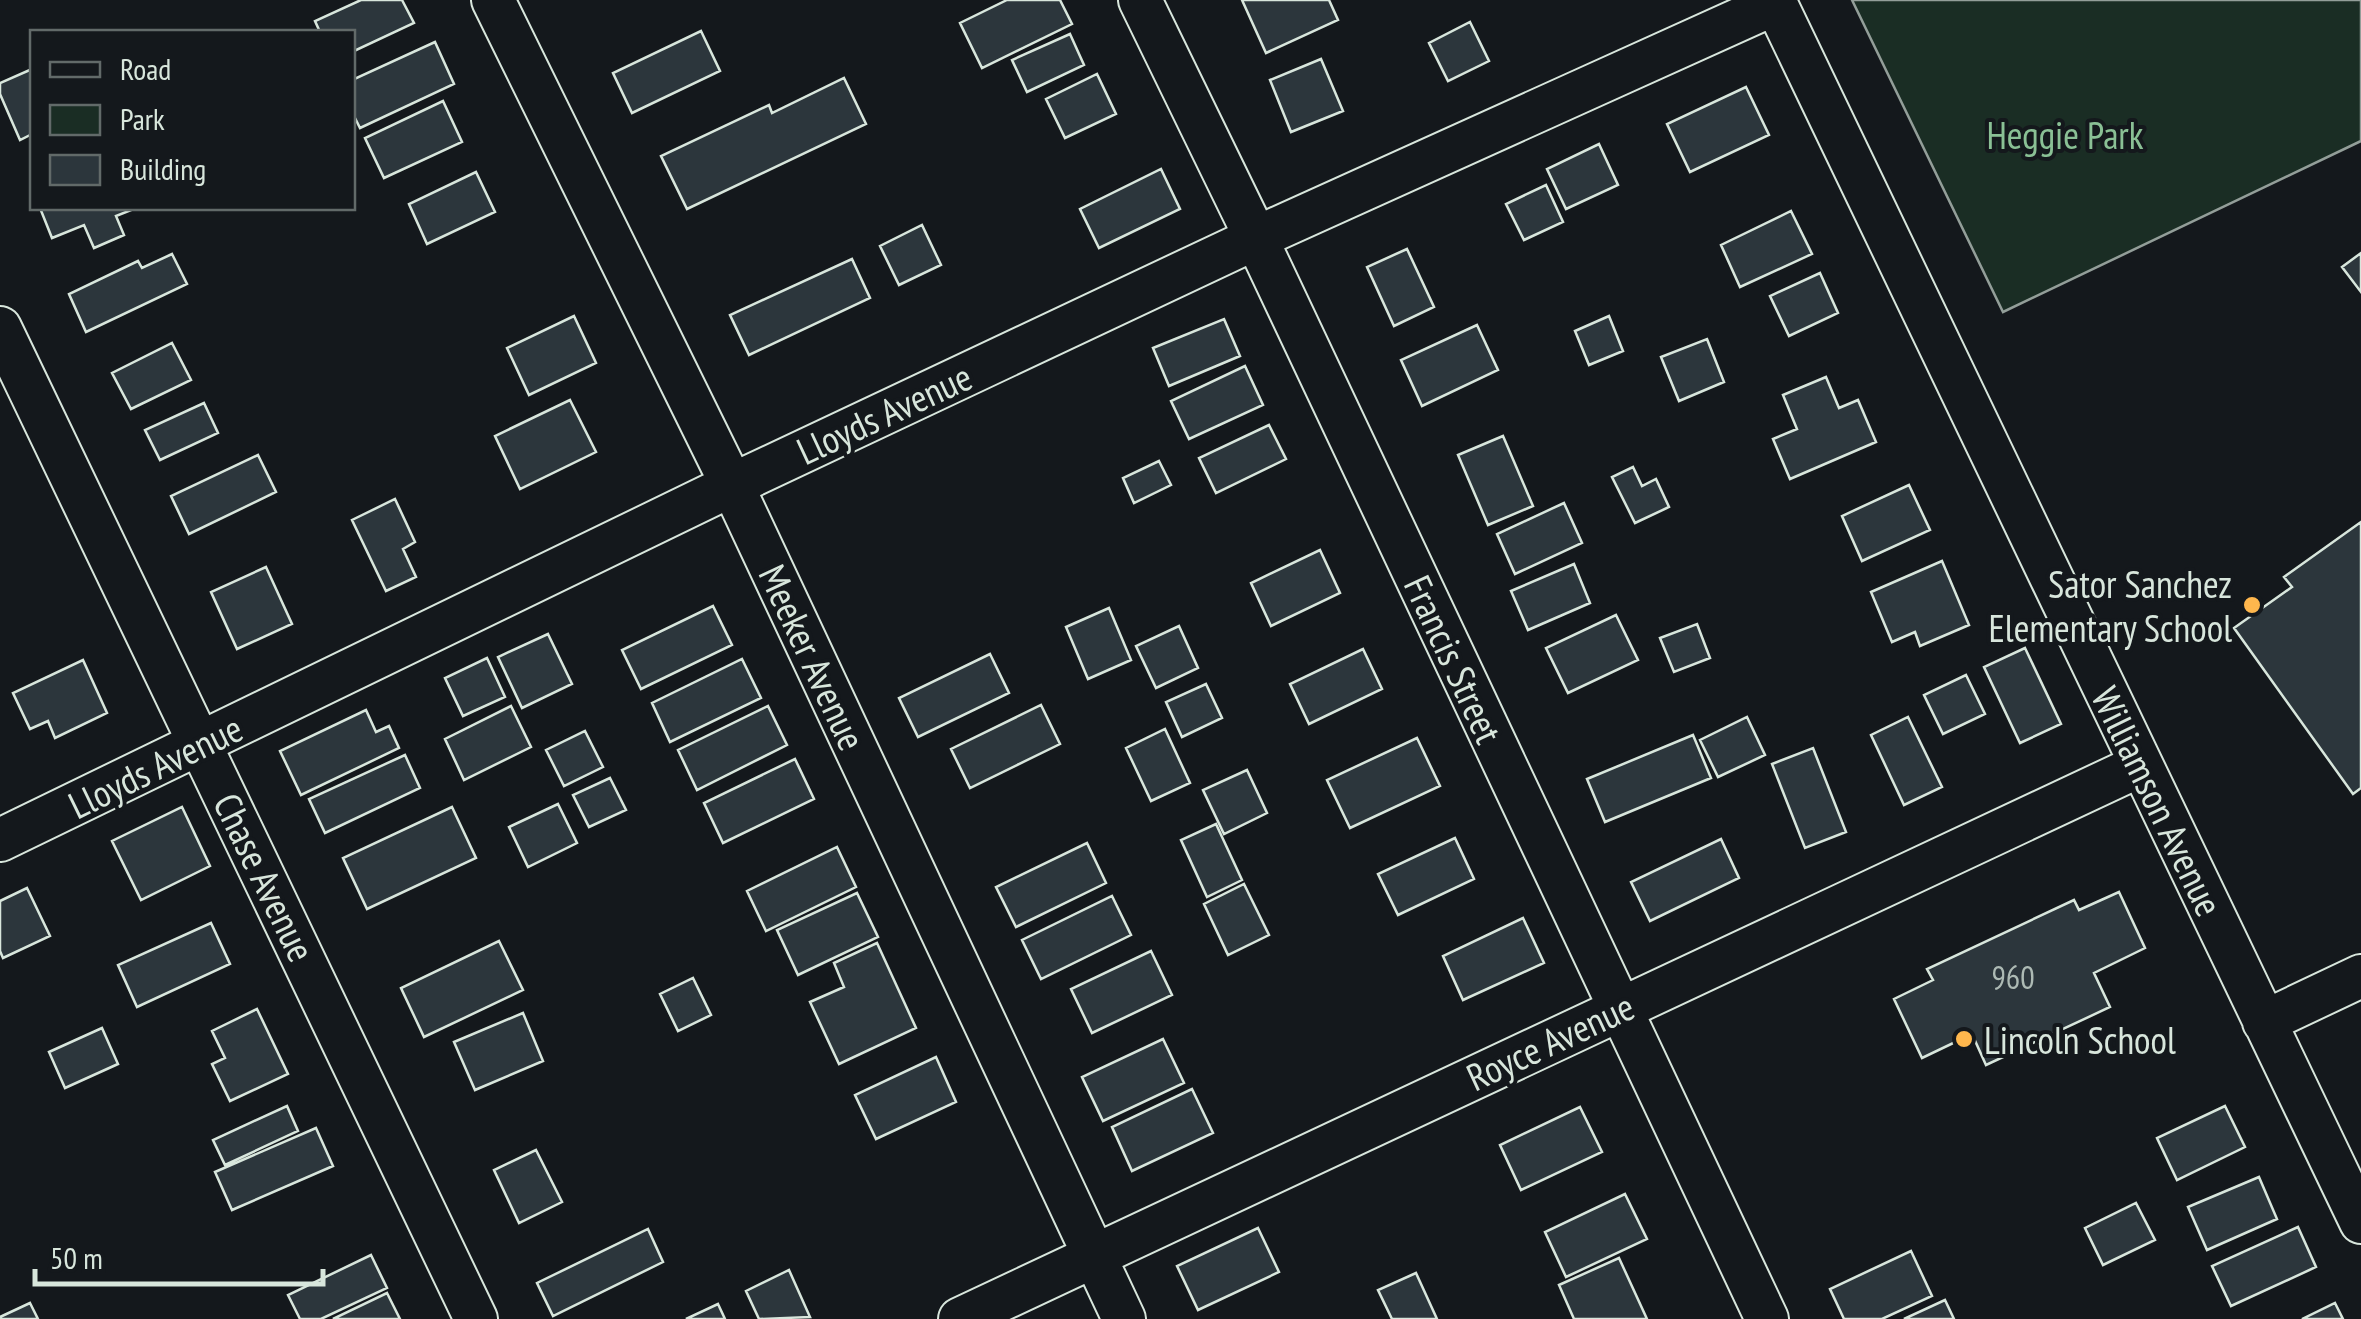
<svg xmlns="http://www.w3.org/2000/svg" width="2361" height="1319" font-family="'PT Sans Narrow',sans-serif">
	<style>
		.green { fill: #1a2d24; stroke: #939e99; stroke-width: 2.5 }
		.building { fill: #2c363c; stroke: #d8e6dc; stroke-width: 2.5 }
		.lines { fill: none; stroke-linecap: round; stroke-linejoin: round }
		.minor-casing { stroke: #d8e6dc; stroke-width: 46 }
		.minor { stroke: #14181c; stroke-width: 42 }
		.poi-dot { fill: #ffb74d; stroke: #14181c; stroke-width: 4 }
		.labels { text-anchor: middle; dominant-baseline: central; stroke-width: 8; stroke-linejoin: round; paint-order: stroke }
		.number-label { font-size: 32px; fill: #adbab4 }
		.park-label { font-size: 38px; fill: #8ac095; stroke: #14181c }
		.street-label { font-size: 38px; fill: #d8e6dc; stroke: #14181c }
		.poi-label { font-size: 38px; fill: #d8e6dc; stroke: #14181c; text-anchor: end }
	</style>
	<rect width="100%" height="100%" fill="#14181c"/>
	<path class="green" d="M1852,0H2361V141L2003,312Z"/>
	<path class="building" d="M361,0H402L414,23L352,52V32H320L315,21Z
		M1007,0H1060L1072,24L982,68L960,23Z
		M1242,0H1329L1338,20L1266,53Z
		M1470,22L1489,61L1448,81L1429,43Z
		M701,31L720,71L632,113L613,73Z
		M1070,34L1084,65L1027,92L1012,60Z
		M435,42L454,84L360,128L352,112V80Z
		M1321,59L1343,111L1291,132L1270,80Z
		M32,69V134L20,140L0,94V83Z
		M1097,74L1116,114L1065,138L1046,99Z
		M844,78L866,124L687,209L661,156L769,105L772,113Z
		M1746,87L1769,135L1690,172L1667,124Z
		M443,101L462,142L384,178L365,138Z
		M1599,144L1618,185L1566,209L1547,169Z
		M1161,169L1180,209L1099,248L1080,209Z
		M476,172L495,212L427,244L409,204Z
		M1546,185L1563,222L1524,240L1506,204Z
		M40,208H134V209L116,216L124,235L94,248L84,225L52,238Z
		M1791,211L1812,254L1740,287L1721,245Z
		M922,225L941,265L899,285L880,246Z
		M1407,249L1434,307L1394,326L1367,267Z
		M2361,253V292L2342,267Z
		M172,254L187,284L86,332L69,294L138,261L142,268Z
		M852,259L870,298L749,355L730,315Z
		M1820,273L1838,313L1789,336L1770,296Z
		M574,316L596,363L529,395L507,348Z
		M1609,316L1623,351L1589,365L1575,331Z
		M1224,319L1240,356L1169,386L1153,348Z
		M1477,325L1498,370L1422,406L1401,360Z
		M1707,339L1724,382L1679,401L1661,357Z
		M172,343L191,380L131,409L112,373Z
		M1245,366L1263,405L1189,439L1171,401Z
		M1826,377L1839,408L1858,400L1876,442L1790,479L1773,439L1797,429L1783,395Z
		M570,400L596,452L520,489L495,436Z
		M204,403L218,433L160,460L145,430Z
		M1269,425L1286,459L1216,493L1199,458Z
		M1503,436L1533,506L1488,525L1458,455Z
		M258,455L276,492L189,534L171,496Z
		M1159,461L1171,485L1134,503L1123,478Z
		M1633,467L1642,486L1656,479L1669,507L1635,523L1612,477Z
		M1909,485L1930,530L1862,561L1842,516Z
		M395,499L415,542L403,549L416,577L386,591L352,520Z
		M1564,503L1582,543L1515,574L1497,534Z
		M2361,522V788L2353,794L2234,628L2292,587L2284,577Z
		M1320,550L1340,593L1271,626L1251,583Z
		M1942,561L1969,625L1920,646L1915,632L1892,642L1871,592Z
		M1574,564L1590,603L1528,630L1511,591Z
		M266,567L292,624L237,649L211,592Z
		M713,606L732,645L641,689L622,650Z
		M1109,608L1131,660L1088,679L1066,627Z
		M1616,615L1638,660L1568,693L1546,648Z
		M1697,624L1710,658L1674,672L1660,638Z
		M1179,626L1198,668L1156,688L1136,646Z
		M548,634L572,684L522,708L498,657Z
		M2025,648L2061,724L2020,743L1984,667Z
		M1363,649L1382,689L1309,724L1290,684Z
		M990,654L1009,693L918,737L899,698Z
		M487,658L505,697L463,716L445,678Z
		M742,659L761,698L670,742L652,703Z
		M83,660L107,713L55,738L48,721L30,729L13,693Z
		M1966,675L1985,714L1943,734L1924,695Z
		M1206,684L1222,718L1182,737L1166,702Z
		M1041,705L1060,744L970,788L951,749Z
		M511,706L531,747L464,780L445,739Z
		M768,706L787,745L697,790L678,750Z
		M366,710L376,732L389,726L399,748L301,795L280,751Z
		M1747,717L1765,755L1718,777L1700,740Z
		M1908,717L1942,787L1904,805L1871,735Z
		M1165,729L1190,783L1151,801L1126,748Z
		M585,731L603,767L564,786L546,750Z
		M1693,735L1711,778L1605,822L1587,779Z
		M1417,738L1440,786L1350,828L1327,780Z
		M1813,748L1846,832L1805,848L1772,764Z
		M405,755L420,788L325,833L309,799Z
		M795,759L814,799L723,843L704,803Z
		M1247,770L1267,813L1224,834L1203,790Z
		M610,778L626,810L589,827L573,795Z
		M558,804L577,843L528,867L509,827Z
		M182,807L210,866L141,900L112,841Z
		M452,807L476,858L367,909L343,858Z
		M1216,824L1242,880L1207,897L1181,840Z
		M1455,838L1474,879L1398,915L1378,874Z
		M1721,839L1739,878L1650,921L1631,882Z
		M1087,843L1106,883L1016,927L996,887Z
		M837,847L856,887L766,931L747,891Z
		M1244,884L1269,935L1228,955L1204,904Z
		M27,888L50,936L3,958L0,951V901Z
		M2119,892L2145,948L2094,973L2110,1007L1986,1065L1972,1034L1922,1058L1894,999L1933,980L1927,969L2074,900L2079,910Z
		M857,893L878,937L798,975L777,930Z
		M1112,896L1131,935L1041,979L1022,940Z
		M1523,918L1544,963L1463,1000L1443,956Z
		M211,923L230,964L137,1007L118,965Z
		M499,941L523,990L424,1037L401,988Z
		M877,943L916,1028L839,1064L810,1002L844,987L834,963Z
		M1151,951L1172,995L1092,1033L1071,989Z
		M693,978L711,1015L678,1031L660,994Z
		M257,1009L288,1074L230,1101L212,1064L225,1058L212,1031Z
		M523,1013L543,1061L475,1090L454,1042Z
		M102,1028L118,1064L65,1088L49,1052Z
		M1163,1039L1184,1083L1103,1121L1082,1077Z
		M936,1057L956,1102L876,1139L855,1095Z
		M1192,1089L1213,1133L1132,1171L1112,1127Z
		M287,1106L298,1131L225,1165L213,1140Z
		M2225,1106L2245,1147L2177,1180L2157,1138Z
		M1580,1107L1602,1152L1521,1190L1500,1145Z
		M316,1128L333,1166L232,1210L215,1172Z
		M536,1150L562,1202L519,1223L494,1170Z
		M2259,1177L2277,1219L2207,1250L2188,1207Z
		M1625,1194L1647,1239L1566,1277L1545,1232Z
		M2136,1203L2155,1240L2103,1265L2085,1228Z
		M2298,1227L2316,1267L2231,1306L2212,1266Z
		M1258,1228L1279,1272L1198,1310L1177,1266Z
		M648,1229L663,1262L553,1316L537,1283Z
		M1911,1251L1932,1296L1882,1319H1844L1830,1289Z
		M371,1255L387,1288L321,1319H300L288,1295Z
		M1619,1258L1647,1319H1574L1559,1285Z
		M789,1270L810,1317L759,1319L746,1291Z
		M1416,1273L1437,1319H1392L1378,1290Z
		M387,1293L400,1319H333Z
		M1945,1300L1954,1319H1904Z
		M30,1303L38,1319H0V1317Z
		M2335,1303L2343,1319H2302Z
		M718,1304L725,1319H686Z"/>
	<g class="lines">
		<defs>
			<path id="minor" d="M493,0L732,485L1124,1319
				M1140,0L1256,238L1767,1319
				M1774,0L2361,1222
				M0,328L476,1319
				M0,840L732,485L1256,238L1776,3
				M2264,1022L2361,976
				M960,1319L2141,765"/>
		</defs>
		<use href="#minor" class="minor-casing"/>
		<use href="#minor" class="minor"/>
	</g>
	<g class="poi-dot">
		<circle cx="2252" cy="605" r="10"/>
		<circle cx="1964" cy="1039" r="10"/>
	</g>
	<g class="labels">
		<g class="number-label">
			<text x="2013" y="977">960</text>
		</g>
		<g class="park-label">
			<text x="2065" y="134">Heggie Park</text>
		</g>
		<g class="street-label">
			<text transform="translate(884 413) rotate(-25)">Lloyds Avenue</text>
			<text transform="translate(813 657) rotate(65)">Meeker Avenue</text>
			<text transform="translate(1454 659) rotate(65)">Francis Street</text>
			<text transform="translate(155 766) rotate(-26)">Lloyds Avenue</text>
			<text transform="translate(2158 801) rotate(64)">Williamson Avenue</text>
			<text transform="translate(265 877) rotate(64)">Chase Avenue</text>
			<text transform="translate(1550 1041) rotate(-25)">Royce Avenue</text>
		</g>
		<g class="poi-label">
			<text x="2232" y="583">Sator Sanchez<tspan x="2232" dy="44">Elementary School</tspan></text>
			<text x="1984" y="1039" text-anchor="start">Lincoln School</text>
		</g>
	</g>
	<rect x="30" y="30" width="325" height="180" fill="#14181c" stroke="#626a69" stroke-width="2.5"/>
	<rect x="50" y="62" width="50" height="15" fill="#14181c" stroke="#626a69" stroke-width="2.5"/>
	<text x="120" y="80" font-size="30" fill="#d8e6dc">Road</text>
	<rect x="50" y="105" width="50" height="30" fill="#1a2d24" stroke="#626a69" stroke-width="2.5"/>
	<text x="120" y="130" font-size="30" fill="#d8e6dc">Park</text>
	<rect x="50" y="155" width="50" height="30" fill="#2c363c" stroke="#626a69" stroke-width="2.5"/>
	<text x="120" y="180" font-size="30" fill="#d8e6dc">Building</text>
	<path d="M35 1269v15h288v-15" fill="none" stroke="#d8e6dc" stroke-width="5"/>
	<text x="50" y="1269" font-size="30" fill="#d8e6dc" stroke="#14181c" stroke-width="8" paint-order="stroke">50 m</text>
</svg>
